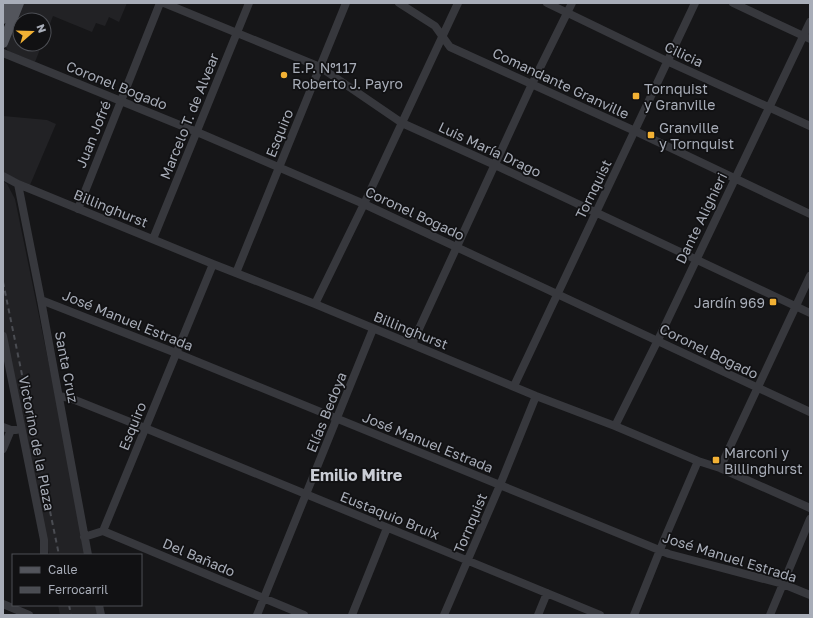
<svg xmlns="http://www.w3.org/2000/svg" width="813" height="618" font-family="'Golos Text',sans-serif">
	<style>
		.built { fill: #222225 }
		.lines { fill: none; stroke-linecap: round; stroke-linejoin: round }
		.minor { stroke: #37383d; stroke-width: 8 }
		.major { stroke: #53555c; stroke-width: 10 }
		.rail { stroke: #4a4c52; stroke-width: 2; stroke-dasharray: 5 4; stroke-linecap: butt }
		.poi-dot { fill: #f2b134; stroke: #111113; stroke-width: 1.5 }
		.labels { text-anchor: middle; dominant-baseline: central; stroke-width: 3.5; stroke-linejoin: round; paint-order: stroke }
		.street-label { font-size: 14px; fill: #a8adb8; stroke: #111113 }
		.poi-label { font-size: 14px; fill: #a8adb8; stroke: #111113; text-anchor: start }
		.quarter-label { font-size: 16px; font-weight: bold; fill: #c9ccd4; stroke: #111113 }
	</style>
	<rect width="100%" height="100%" fill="#161618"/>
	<path class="built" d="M23,3H127L119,22L109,17L105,26L96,23L92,32L53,16L44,39V20H20V44H42L35,62L8,51L5,45Z
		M3,116L47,120L56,124L30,185L7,175L3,171Z
		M3,181L7,184L15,199L88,555H49L3,336Z
		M58,605H98L101,615H60Z"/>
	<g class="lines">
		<path class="minor" d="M164,3L320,67L402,123L495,165L810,313
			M399,3L435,26L450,47L635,131L810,214
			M547,3L667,61L810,126
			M733,3L810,39
			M3,53L197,132L364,204L810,412
			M3,176L18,184L213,264L315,304L536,396L615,426L698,461L720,468L810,508
			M18,184L41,300L88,555
			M78,209L160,3
			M153,239L249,3
			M236,273L346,3
			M41,300L176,353L669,554L783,584L810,595
			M315,304L364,204L458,3
			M3,336L44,540V555
			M412,344L532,84L572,3
			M514,386L695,3
			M59,396L70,398L145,428L600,615
			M615,426L658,340L810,22
			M3,427L11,430H16
			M3,449L11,430
			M720,468L810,276
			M103,531L213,264
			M84,537L103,531L304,615
			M3,604L29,615
			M99,605L101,615
			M257,615L373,329
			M352,615L387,528
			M444,615L500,485L536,396
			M538,615L547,593
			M634,615L664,540L698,461
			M770,615L810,519"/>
		<path class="major" d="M3,19L9,3
			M3,43L19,3"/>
		<path class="rail" d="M3,282L59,555
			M69,605L71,615"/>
	</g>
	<g class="poi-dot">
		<circle cx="284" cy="75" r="4"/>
		<rect x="632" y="92" width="8" height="8" rx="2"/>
		<rect x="647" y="131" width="8" height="8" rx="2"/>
		<rect x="769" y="298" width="8" height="8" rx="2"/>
		<rect x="712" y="456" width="8" height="8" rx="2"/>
	</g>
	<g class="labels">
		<g class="street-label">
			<text transform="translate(684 54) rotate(25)">Cilicia</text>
			<text transform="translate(561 83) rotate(25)">Comandante Granville</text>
			<text transform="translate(117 85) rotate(22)">Coronel Bogado</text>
			<text transform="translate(189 116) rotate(-68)">Marcelo T. de Alvear</text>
			<text transform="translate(279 133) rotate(-68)">Esquiro</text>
			<text transform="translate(93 134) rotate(-68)">Juan Jofré</text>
			<text transform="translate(490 149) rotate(25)">Luis María Drago</text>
			<text transform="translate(593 189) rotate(-64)">Tornquist</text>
			<text transform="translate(111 208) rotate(22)">Billinghurst</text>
			<text transform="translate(415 213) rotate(25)">Coronel Bogado</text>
			<text transform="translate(701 218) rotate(-64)">Dante Alighieri</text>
			<text transform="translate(128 320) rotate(22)">José Manuel Estrada</text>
			<text transform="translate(411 330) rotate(22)">Billinghurst</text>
			<text transform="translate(709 351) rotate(26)">Coronel Bogado</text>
			<text transform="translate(67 367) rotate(79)">Santa Cruz</text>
			<text transform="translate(326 412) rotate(-68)">Elías Bedoya</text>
			<text transform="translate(132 426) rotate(-68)">Esquiro</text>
			<text transform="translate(428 442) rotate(22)">José Manuel Estrada</text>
			<text transform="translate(37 443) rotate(79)">Victorino de la Plaza</text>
			<text transform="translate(390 515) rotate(22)">Eustaquio Bruix</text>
			<text transform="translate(470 523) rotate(-67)">Tornquist</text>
			<text transform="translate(199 557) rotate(23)">Del Bañado</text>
			<text transform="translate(730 557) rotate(17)">José Manuel Estrada</text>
		</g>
		<g class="poi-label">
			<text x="292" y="67">E.P. Nº117<tspan x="292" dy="16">Roberto J. Payro</tspan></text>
			<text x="644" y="88">Tornquist<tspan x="644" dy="16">y Granville</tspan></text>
			<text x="659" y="127">Granville<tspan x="659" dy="16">y Tornquist</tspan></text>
			<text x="765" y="302" text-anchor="end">Jardín 969</text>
			<text x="724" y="452">Marconi y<tspan x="724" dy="16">Billinghurst</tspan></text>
		</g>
		<g class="quarter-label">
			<text x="356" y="475">Emilio Mitre</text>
		</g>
	</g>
	<rect width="813" height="618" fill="none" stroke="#a8adb8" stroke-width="8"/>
	<rect x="12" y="554" width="130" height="52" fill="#111113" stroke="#4d4f55"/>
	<rect x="20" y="567" width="20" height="6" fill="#53555c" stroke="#4d4f55"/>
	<text x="48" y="574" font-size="12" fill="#a8adb8">Calle</text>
	<rect x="20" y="587" width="20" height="6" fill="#4a4c52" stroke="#4d4f55"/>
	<text x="48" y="594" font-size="12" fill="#a8adb8">Ferrocarril</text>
	<g transform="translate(32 32) rotate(70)"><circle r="19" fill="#111113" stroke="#4d4f55"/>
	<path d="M0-3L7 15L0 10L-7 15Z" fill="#f2b134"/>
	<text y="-6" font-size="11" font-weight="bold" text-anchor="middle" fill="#a8adb8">N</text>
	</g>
</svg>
